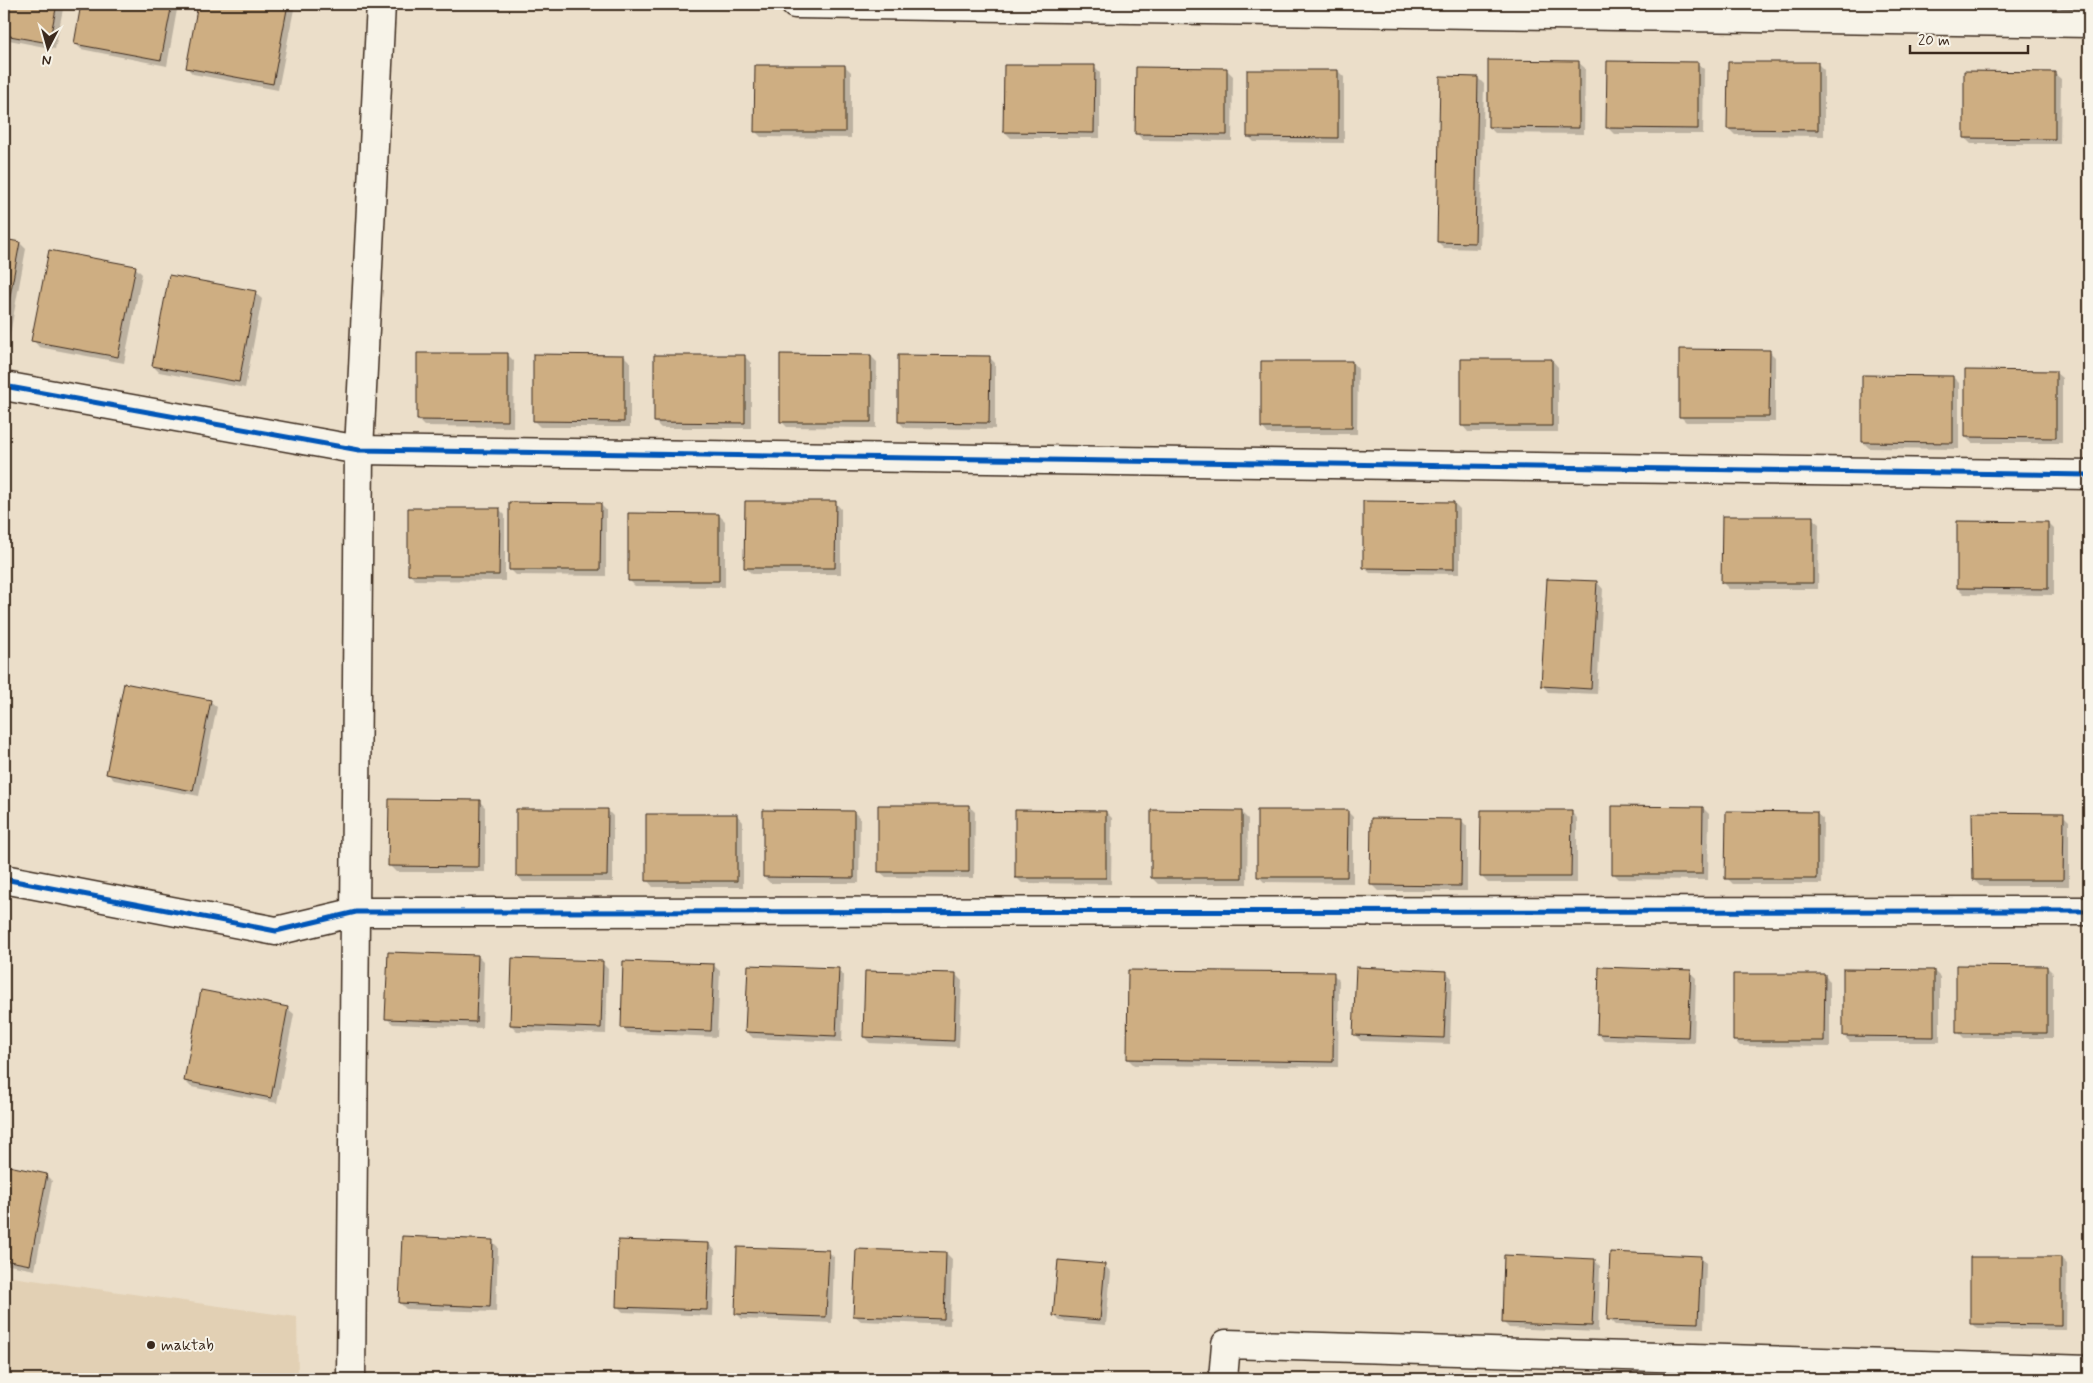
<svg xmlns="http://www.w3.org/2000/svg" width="2093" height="1383" font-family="Mynerve,sans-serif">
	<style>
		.built { fill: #e2d0b4 }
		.shadow { fill: #0003 }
		.building { fill: #ceae82; stroke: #3b2a1e }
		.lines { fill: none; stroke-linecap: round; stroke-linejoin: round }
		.minor-casing { stroke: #3b2a1e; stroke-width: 31 }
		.minor { stroke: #f7f3e8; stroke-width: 28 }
		.cycleway-casing { stroke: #f7f3e8; stroke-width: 8 }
		.cycleway { stroke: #0057b8; stroke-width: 5 }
		.poi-dot { fill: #3b2a1e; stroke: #f7f3e8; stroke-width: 2 }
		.labels { text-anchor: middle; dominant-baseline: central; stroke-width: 4; stroke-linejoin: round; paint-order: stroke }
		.poi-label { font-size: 16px; fill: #3b2a1e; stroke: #f7f3e8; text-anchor: start }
	</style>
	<rect width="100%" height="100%" fill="#ebdec9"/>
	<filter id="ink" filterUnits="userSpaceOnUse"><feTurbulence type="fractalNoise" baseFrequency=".02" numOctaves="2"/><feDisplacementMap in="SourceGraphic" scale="10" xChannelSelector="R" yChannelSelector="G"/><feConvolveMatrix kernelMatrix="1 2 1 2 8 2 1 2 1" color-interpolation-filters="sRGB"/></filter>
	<g filter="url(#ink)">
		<path class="built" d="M4,1276L297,1317L298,1379H4Z"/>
		<path class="shadow" d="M4,4H64L55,49L4,39Z
			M83,4H178L167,66L81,49L75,43Z
			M199,4H295L278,90L193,74L187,68Z
			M1578,62L1585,68L1584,134L1495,133L1489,127Z
			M1697,63L1704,69L1703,134H1614L1608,128Z
			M1818,64L1824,70V136L1735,135L1729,129Z
			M845,66L851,72V138L761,137L755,131Z
			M1094,67L1100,73V138H1011L1005,132Z
			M1226,69L1233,76L1232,141L1143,140L1137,134Z
			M1338,71L1344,77V143L1254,142L1248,136Z
			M2054,73L2061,79L2060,144H1971L1965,138Z
			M1478,78L1484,84L1480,249L1444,248L1438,242Z
			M4,240L20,243L26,249L9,339L4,338Z
			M135,267L142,274L124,363L39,347L33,340Z
			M255,293L262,299L245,388L159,372L153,366Z
			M1769,351L1775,357V422H1686L1680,416Z
			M508,355L514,361L513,427L424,426L418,420Z
			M624,356L630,362V427H540L534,421Z
			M871,356L877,362L876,428L787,427L781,421Z
			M745,357L751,363V428H661L655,422Z
			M989,357L995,363V429L905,428L899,422Z
			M1552,360L1558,367V432H1468L1462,425Z
			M1352,362L1358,369L1357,434H1268L1262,427Z
			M2055,372L2062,378V443H1972L1966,437Z
			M1953,377L1959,383V449L1869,448L1863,442Z
			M835,502L841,509V574H752L745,567Z
			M1454,503L1460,509V574L1370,573L1364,567Z
			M600,504L606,510V576L516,575L510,569Z
			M499,509L505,515V581L415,580L409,574Z
			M719,515L725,521V587L635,586L629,580Z
			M1812,518L1819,524L1818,589H1729L1723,583Z
			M2048,523L2054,529V595L1964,594L1958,588Z
			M1597,582L1603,589L1597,694L1548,692L1542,685Z
			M210,701L217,707L199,796L114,780L108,774Z
			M479,801L485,807V872H396L390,866Z
			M969,806L975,812L974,878L886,877L879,871Z
			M1703,808L1709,814L1708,880L1619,879L1613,873Z
			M607,810L613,816V882H523L517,875Z
			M1347,811L1353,817V883L1264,882L1258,876Z
			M854,812L860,818L859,883H770L764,877Z
			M1106,812L1112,818L1111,884L1022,883L1016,877Z
			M1571,812L1577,818V883H1488L1482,877Z
			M1242,813L1248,819L1247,884H1158L1152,878Z
			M1816,813L1823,819L1822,884H1733L1727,878Z
			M737,815L743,822V887H653L647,880Z
			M2063,815L2069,821V886H1980L1974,880Z
			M1461,820L1467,826V891H1378L1372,885Z
			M478,956L484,962L482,1028L393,1024L386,1018Z
			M602,963L608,969L606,1034L517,1031L511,1025Z
			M713,965L720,971L717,1037L628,1033L622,1027Z
			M2047,967L2053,973V1038H1964L1958,1032Z
			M838,970L844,976L842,1042L753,1038L747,1032Z
			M1934,971L1940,977V1042H1850L1844,1036Z
			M1446,972L1452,978L1450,1044L1361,1041L1355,1035Z
			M1690,972L1696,978L1694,1043L1604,1040L1598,1034Z
			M1333,974L1339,980L1338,1067L1134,1065L1128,1059Z
			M956,975L962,981L959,1047L870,1043L864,1037Z
			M1824,975L1830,981V1047L1740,1046L1734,1040Z
			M287,1008L294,1014L277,1103L191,1087L185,1081Z
			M4,1167L46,1175L52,1181L35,1270L4,1264Z
			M492,1241L498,1247L496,1312L406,1309L400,1303Z
			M709,1244L715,1250L713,1316L623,1312L617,1306Z
			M828,1251L834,1257L832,1323L742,1319L736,1313Z
			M946,1253L952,1259L950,1325L861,1321L854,1315Z
			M1700,1257L1706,1263L1704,1328L1615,1325L1609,1319Z
			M2061,1258L2067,1264L2066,1330L1977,1329L1971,1323Z
			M1594,1260L1600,1266L1598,1332L1509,1328L1503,1322Z
			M1105,1266L1111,1272L1106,1325L1060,1321L1054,1315Z"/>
		<path class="building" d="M4,4H57L49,43L4,35Z
			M81,4H172L161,60L74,44Z
			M198,4H288L273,84L186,68Z
			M1488,60L1579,61V128L1488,127Z
			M1607,61L1698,62V129L1606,128Z
			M1728,62H1818V130L1727,129Z
			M755,65H845V132H754Z
			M1004,65H1095L1094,133L1003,132Z
			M1136,67L1227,68V135L1135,134Z
			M1247,70H1338V138L1247,137Z
			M1964,71L2055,72V139L1964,138Z
			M1440,76L1478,77L1475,243L1437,242Z
			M4,239L20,242L4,328Z
			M49,250L136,266L118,357L31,341Z
			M169,275L256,291L239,382L152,366Z
			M1679,349L1770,350L1769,417H1679Z
			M417,353H508V421L417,420Z
			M533,354L624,355V422L533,421Z
			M780,354L871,355V422H780Z
			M654,355H745V423L654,422Z
			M898,355L990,356L989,423L898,422Z
			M1461,359H1552V426H1461Z
			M1261,361H1352V428H1261Z
			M1965,370L2056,371V438L1965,437Z
			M1862,375L1953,376V443L1862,442Z
			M745,501H836L835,568H744Z
			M1363,501L1454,502V569L1363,568Z
			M509,502L601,503L600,570H509Z
			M408,508H500L499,575H408Z
			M628,513L719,514V581H628Z
			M1722,516H1813V583H1721Z
			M1957,521L2048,522V589L1957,588Z
			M1547,579L1597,581L1591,689L1541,686Z
			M124,683L211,700L193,791L106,774Z
			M389,799L480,800L479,867L388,866Z
			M878,805H969V872H878Z
			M1612,806L1703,807L1702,874H1612Z
			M516,809H608L607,876H516Z
			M763,810L854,811V878L763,877Z
			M1015,810L1106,811V878H1015Z
			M1151,810L1242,811V878H1151Z
			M1257,810H1348L1347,877H1257Z
			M1481,810H1572L1571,877H1480Z
			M1726,811L1817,812V879H1725Z
			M1972,812L2064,813L2063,880H1973Z
			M646,814H737V881H646Z
			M1371,818L1462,819L1461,886L1370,885Z
			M388,952L478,955L476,1022L385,1019Z
			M512,958L603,961L601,1028L510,1025Z
			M623,961L714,964L711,1031L621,1028Z
			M748,965L839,968L836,1036L745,1032Z
			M1956,965L2047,966V1033H1956Z
			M1356,967L1447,971L1444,1038L1353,1035Z
			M1599,967L1691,970L1688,1037L1597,1034Z
			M1843,969L1934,970V1037L1843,1036Z
			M1128,970L1334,972L1333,1062L1127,1059Z
			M865,971L956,973L954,1041L863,1037Z
			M1733,974H1825L1824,1041H1733Z
			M201,990L288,1007L271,1098L184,1081Z
			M4,1165L47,1174L30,1265L4,1260Z
			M402,1236L493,1240L490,1307L399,1303Z
			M618,1240L709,1243L707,1310L616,1307Z
			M737,1247L829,1250L826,1317L735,1314Z
			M856,1249L946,1252L944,1319L853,1316Z
			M1610,1252L1701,1256L1698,1323L1607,1320Z
			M1504,1255L1595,1259L1592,1326L1502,1323Z
			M1970,1257H2061V1325L1970,1324Z
			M1058,1260L1105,1264L1100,1320L1053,1316Z"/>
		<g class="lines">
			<defs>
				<path id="minor" d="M795,4L2089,23
					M4,386L359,450L2089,475
					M4,879L276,931L356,912L2089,911
					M351,1379L359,450L381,4
					M1223,1379L1226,1344L2089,1370"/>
			</defs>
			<use href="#minor" class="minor-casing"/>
			<use href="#minor" class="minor"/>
			<defs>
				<path id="cycleway" d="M4,386L359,450L2089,475
					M4,879L276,931L356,912L2089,911"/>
			</defs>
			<use href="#cycleway" class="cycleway-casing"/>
			<use href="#cycleway" class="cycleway"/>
		</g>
	</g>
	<circle class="poi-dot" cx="151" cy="1345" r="5"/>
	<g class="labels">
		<g class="poi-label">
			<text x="161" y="1345">maktab</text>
		</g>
	</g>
	<rect width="2093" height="1383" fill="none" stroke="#f7f3e8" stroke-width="20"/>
	<rect x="10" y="10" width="2073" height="1363" fill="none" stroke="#3b2a1e" stroke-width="2" filter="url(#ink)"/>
	<g transform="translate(48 48) rotate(186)" stroke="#f7f3e8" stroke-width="4" paint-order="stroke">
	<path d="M0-4L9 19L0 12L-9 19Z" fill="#3b2a1e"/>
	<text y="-8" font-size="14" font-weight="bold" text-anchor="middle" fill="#3b2a1e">N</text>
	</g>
	<path d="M1910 45v8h118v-8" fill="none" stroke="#3b2a1e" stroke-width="2.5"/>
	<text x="1918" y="45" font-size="15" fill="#3b2a1e" stroke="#f7f3e8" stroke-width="4" paint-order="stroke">20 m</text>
</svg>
